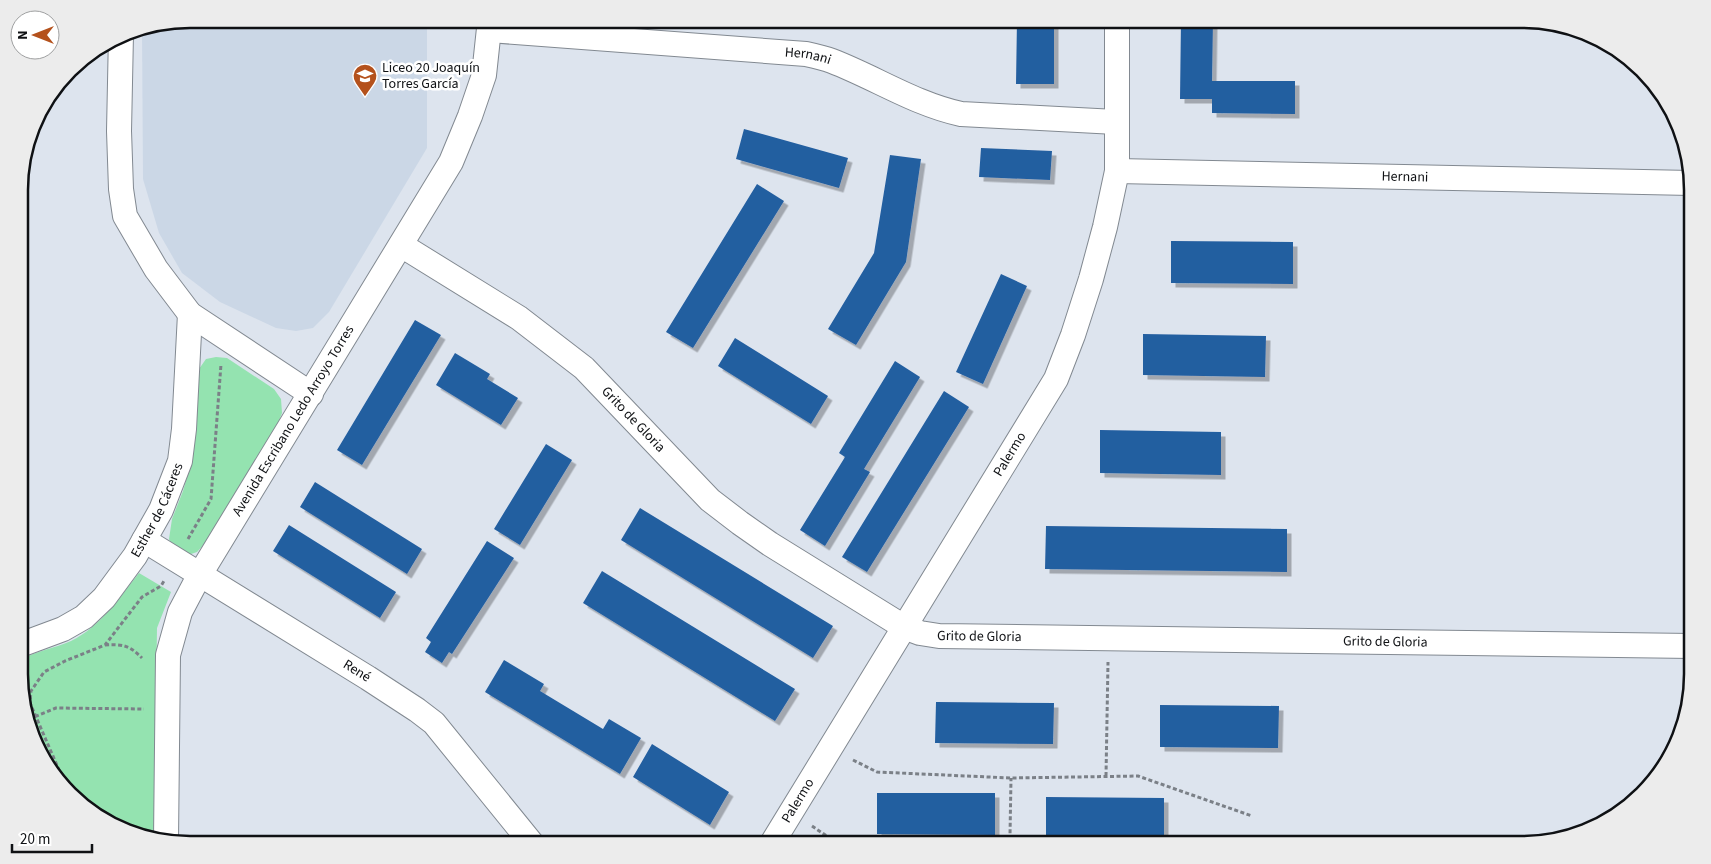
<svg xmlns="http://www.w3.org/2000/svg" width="1711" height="864" font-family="'Source Sans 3',sans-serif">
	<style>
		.built { fill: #cbd7e6 }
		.green { fill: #94e3b0 }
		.building { fill: #245ea0; filter: url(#shadow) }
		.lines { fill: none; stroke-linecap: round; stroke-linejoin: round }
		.minor-casing { stroke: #828991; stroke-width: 26 }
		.path { stroke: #7b8087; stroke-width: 3; stroke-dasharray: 4 2.5; stroke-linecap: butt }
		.minor { stroke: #fff; stroke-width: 24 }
		.labels { text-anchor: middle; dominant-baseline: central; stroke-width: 5; stroke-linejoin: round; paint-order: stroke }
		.street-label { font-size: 14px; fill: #0f1114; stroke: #fff }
		.poi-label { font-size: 14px; fill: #0f1114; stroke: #fff; text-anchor: start }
		.rim { fill: none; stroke: #0f1114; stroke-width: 2.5 }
	</style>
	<defs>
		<filter id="shadow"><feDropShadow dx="4.5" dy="4.5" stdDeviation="0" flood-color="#0004"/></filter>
	</defs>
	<rect width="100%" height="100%" fill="#dde4ee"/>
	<path class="built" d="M189,19H427V148L329,312L313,328L296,331L276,328L220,302L182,273L159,233L143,179L142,28Z"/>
	<path class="green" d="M216,357L227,358L274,389L281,399L282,413L275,431L207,541L197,552L188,555L172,547L169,539L172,519L183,491L192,460L195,438L199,369L206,359Z
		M139,573L171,592L157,628L154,837L114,828L54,778L20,697V660C36,651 55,648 71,641C100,627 119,598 139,573Z"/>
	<path class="building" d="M1017,19H1054V84H1016Z
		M1181,19H1213L1212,81H1295V114L1212,113V99H1180Z
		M744,129L848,158L839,188L736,159Z
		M981,148L1052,151L1050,180L979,177Z
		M890,155L921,159L906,262L856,345L828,329L874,253Z
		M757,184L784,201L693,348L666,332Z
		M1171,241L1293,242V284L1171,283Z
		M1001,274L1027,286L983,384L956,372Z
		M415,320L441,335L362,465L337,450Z
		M1143,334L1266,336L1265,377L1143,375Z
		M735,338L828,396L811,424L718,366Z
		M455,353L490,374L487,379L518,398L501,425L436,385Z
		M895,361L920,377L864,469L870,472L825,546L800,530L845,457L839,453Z
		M944,391L969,407L867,572L842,557Z
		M1100,430L1221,432V475L1100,473Z
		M546,444L572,460L520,545L494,529Z
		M315,482L422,549L407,574L300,507Z
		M640,508L833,626L813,658L621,540Z
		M289,525L396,592L380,618L273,551Z
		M1046,526L1287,529V572L1045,569Z
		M487,541L514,558L452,654L449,652L442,663L425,652L431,642L426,638Z
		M602,571L795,689L775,721L583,603Z
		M504,660L544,684L540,691L603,729L609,719L641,738L620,774L485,692Z
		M936,702L1054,703L1053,744L935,743Z
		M1160,705L1279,706L1278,748L1160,747Z
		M652,744L729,792L710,825L633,777Z
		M877,793H995V835L877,834Z
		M1046,797L1164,798V839L1046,838Z"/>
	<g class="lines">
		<defs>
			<g id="minor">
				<path id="s1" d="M489,30L806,54C815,56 824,58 832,61C876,78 915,104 961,114L1116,122"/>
				<path d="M121,34L119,131L121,189L125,216L156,269L190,314L311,394"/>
				<path id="s2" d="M1117,171L1691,183"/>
				<path id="s3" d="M401,245L519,318L584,368L710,500L740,523L770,544L904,627L920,633L939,636L1692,646"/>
				<path id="s4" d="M144,540L368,678L417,710L434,723L533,845"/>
				<path id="s5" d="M20,645L63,629L84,617L104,598L135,556L161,510L180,461L184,429L190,314"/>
				<path id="s6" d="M166,840L168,655L180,612L199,576L451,162L470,116L484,75L490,19"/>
				<path id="s7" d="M771,845L1056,379L1073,335L1091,279L1105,227L1117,171V19"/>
			</g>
		</defs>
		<use href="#minor" class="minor-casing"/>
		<path class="path" d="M188,539L211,499L221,364
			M105,645C123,644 129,645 142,658
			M29,719L56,708L144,709
			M853,760L877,772L1011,778L1138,776L1252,816
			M1106,776L1108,662
			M61,784L59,770L30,703L31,691L44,672L65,661L105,645L142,597L161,586L164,581
			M812,826L840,845
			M1005,845L1010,835L1011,778"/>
		<use href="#minor" class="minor"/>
	</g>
	<defs>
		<symbol id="school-pin" viewBox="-11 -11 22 30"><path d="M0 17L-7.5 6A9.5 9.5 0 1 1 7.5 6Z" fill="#b4511c" stroke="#fff"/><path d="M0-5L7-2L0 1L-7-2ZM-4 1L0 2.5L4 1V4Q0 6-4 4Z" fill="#fff"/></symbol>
	</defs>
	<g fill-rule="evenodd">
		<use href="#school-pin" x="351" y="62" width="28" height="38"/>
	</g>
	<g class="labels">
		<g class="street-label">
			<text stroke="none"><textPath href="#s1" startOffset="320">Hernani</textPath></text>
			<text stroke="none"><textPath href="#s2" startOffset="288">Hernani</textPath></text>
			<text stroke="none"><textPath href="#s3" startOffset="292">Grito de Gloria</textPath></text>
			<text stroke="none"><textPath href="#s6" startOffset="452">Avenida Escribano Ledo Arroyo Torres</textPath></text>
			<text stroke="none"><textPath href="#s7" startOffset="458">Palermo</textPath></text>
			<text stroke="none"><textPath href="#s5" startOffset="201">Esther de Cáceres</textPath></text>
			<text stroke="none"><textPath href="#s3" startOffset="712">Grito de Gloria</textPath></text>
			<text stroke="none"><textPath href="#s3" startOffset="1118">Grito de Gloria</textPath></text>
			<text stroke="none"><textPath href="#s4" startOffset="250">René</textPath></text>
			<text stroke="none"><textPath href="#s7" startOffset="52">Palermo</textPath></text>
		</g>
		<g class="poi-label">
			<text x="382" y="68">Liceo 20 Joaquín<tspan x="382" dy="16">Torres García</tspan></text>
		</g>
	</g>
	<path d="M0 0H1711V864H0ZM190 28H1522A162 162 0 0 1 1684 190V674A162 162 0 0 1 1522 836H190A162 162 0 0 1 28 674V190A162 162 0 0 1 190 28Z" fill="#ececec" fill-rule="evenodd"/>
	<path class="rim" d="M190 28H1522A162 162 0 0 1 1684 190V674A162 162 0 0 1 1522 836H190A162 162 0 0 1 28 674V190A162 162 0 0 1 190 28Z"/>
	<g transform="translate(35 35) rotate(270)"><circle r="24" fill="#ffffff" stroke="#9fa0a1"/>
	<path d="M0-4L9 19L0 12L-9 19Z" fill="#b4511c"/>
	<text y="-8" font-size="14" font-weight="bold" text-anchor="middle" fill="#0f1114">N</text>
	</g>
	<path d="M12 844v8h80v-8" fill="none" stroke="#0f1114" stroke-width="2.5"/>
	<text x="20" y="844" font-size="15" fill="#0f1114" stroke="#ffffff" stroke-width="4" paint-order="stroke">20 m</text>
</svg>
